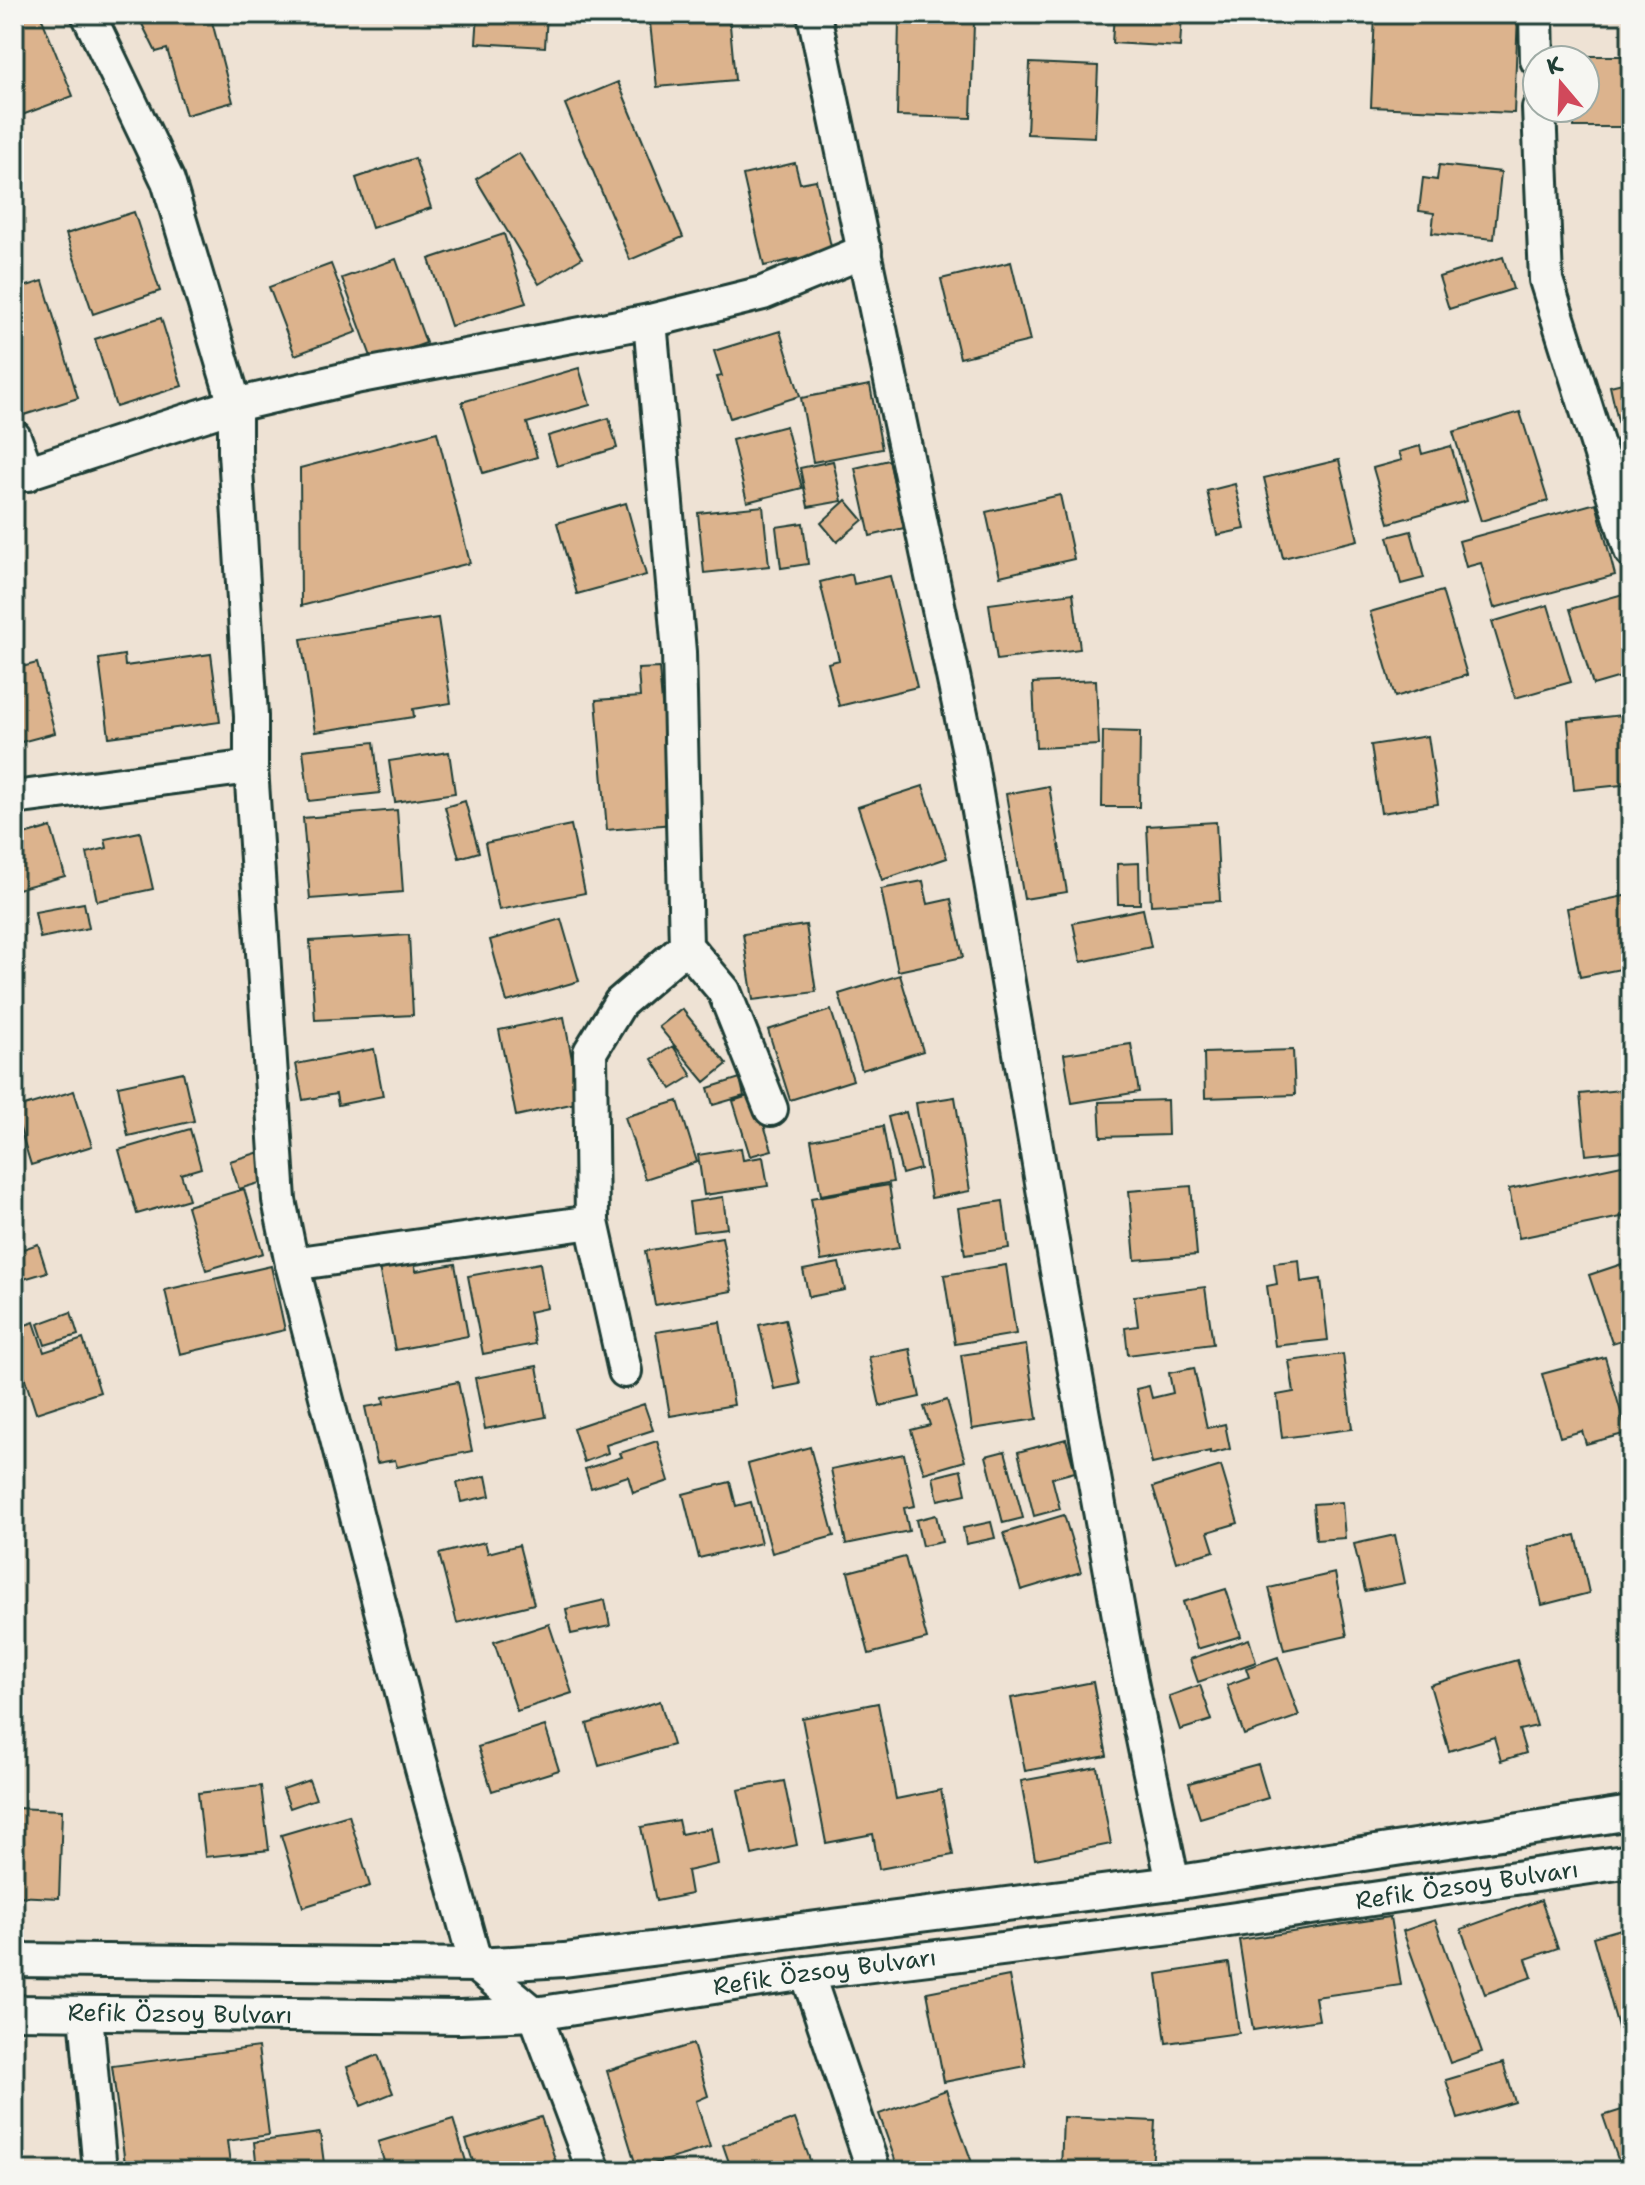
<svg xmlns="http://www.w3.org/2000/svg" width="1645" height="2185" font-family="'Shantell Sans',sans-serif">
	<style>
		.building { fill: #dcb38d; stroke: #1f3d34; stroke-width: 2 }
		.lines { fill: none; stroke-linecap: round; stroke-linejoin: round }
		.street-casing { stroke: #1f3d34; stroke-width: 38 }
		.street { stroke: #f6f6f2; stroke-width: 32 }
		.labels { text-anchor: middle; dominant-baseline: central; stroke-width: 6; stroke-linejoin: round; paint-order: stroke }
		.street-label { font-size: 24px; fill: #1f3d34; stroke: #f6f6f2 }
	</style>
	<rect width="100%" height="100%" fill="#eee2d4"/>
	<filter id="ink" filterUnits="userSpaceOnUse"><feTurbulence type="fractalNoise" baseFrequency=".0125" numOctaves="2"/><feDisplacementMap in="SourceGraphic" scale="16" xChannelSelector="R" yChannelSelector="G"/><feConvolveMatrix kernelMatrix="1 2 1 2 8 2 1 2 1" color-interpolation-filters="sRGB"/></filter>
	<g filter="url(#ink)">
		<path class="building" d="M14,14H40L73,96L14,118Z
			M137,14H210L233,102L186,115L167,49L156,52Z
			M478,14H547L545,47L476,43Z
			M649,14H729L735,80L657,87Z
			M1114,14H1182L1180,47L1112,43Z
			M1375,14H1518L1514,113L1371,107Z
			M899,20L974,22L971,118L897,116Z
			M1575,56H1631V127H1574V108H1585V60H1575Z
			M1030,63L1098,66L1095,137L1027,134Z
			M618,82L683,237L630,260L565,104Z
			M519,153L582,258L539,284L476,179Z
			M415,158L431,208L372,228L356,178Z
			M795,163L800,183L816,180L832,251L764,266L743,175Z
			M1439,165L1501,172L1494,239L1432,233L1434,213L1419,211L1423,178L1437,180Z
			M134,212L160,291L93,314L66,234Z
			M504,234L526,303L451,326L429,259Z
			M1503,257L1513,289L1449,309L1439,277Z
			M396,259L426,343L373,362L342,278Z
			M1011,262L1030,341L960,358L941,279Z
			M331,264L357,332L295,355L269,287Z
			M43,281L78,398L21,416L14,391V290Z
			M161,318L182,386L116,407L95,339Z
			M780,331L800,396L730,418L717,377L722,376L714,351Z
			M579,368L590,405L527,423L537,457L483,473L462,402Z
			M1631,381V447L1624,448L1610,386Z
			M870,385L882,449L813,462L801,398Z
			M1520,412L1548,501L1481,521L1453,432Z
			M609,418L617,448L557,466L548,436Z
			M786,426L802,488L747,502L732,440Z
			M437,432L470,563L301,606L300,468Z
			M1420,446L1422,454L1451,446L1467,501L1389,523L1373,468L1402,460L1399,452Z
			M889,460L904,528L870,536L855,468Z
			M1339,460L1358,540L1283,558L1264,478Z
			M833,461L842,501L808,507L800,468Z
			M1235,484L1245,529L1217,535L1207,491Z
			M1060,495L1074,559L1000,576L986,512Z
			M846,500L863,520L837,542L821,523Z
			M626,503L646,575L577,594L557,523Z
			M1596,503L1615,575L1494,608L1481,563L1466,567L1459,541Z
			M763,506L769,566L704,573L698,513Z
			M803,523L808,564L781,568L776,527Z
			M1411,531L1424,578L1401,584L1388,537Z
			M852,574L854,584L890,576L917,687L839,706L828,663L839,660L820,582Z
			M1442,591L1467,675L1395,697L1370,612Z
			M1630,592L1631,674L1593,685L1570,609Z
			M1073,593L1080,649L997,660L989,604Z
			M1548,605L1571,682L1515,698L1492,622Z
			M438,618L451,703L413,709L414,717L315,732L301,639Z
			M211,654L220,722L109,737L99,659L124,655L125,666Z
			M37,663L55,733L14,744V669Z
			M659,668L672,824L607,830L596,700L640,697L638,669Z
			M1096,680L1099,745L1036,748L1033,683Z
			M1631,714V784L1574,790L1568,721Z
			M1103,731L1140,732L1139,807H1102Z
			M1428,736L1438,804L1381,813L1371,745Z
			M374,742L380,793L309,801L303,750Z
			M449,752L455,793L395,802L389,761Z
			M923,786L947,858L882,880L858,807Z
			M1049,786L1067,892L1024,899L1006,794Z
			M465,801L479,852L459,858L445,807Z
			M397,810L403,892L310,899L303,818Z
			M1216,822L1220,901L1151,905L1147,826Z
			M571,825L585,893L499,910L485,843Z
			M51,827L65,876L14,890V838Z
			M140,832L153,889L97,901L87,853L107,848L105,839Z
			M1139,863L1140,904H1118L1117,864Z
			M923,881L928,904L951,899L963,957L898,971L881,889Z
			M1629,895L1631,967L1580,977L1567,908Z
			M84,903L89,928L40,938L35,912Z
			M1143,909L1151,947L1081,962L1073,923Z
			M561,919L579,981L507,1002L490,940Z
			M806,925L816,992L753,1000L743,934Z
			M409,935L413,1015L315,1020L310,941Z
			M900,975L923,1051L862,1070L839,994Z
			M682,1009L727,1064L705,1082L659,1027Z
			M831,1010L853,1080L790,1100L768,1030Z
			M564,1017L580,1102L516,1116L499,1030Z
			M1131,1044L1139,1092L1072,1103L1064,1054Z
			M673,1046L692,1076L671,1089L652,1059Z
			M374,1049L383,1096L338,1105L336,1094L303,1100L296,1064Z
			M1293,1050L1295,1095L1205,1098L1204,1053Z
			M183,1072L194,1121L128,1136L118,1086Z
			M740,1078L744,1096L713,1105L708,1088Z
			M1631,1089V1150L1586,1155L1580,1094Z
			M74,1091L92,1146L31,1165L19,1125L14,1127V1109Z
			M754,1094L772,1150L750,1156L733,1101Z
			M955,1097L970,1191L931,1198L916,1103Z
			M1167,1100L1168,1135L1101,1137L1099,1102Z
			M678,1101L697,1162L645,1179L625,1117Z
			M906,1112L920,1169L902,1174L888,1117Z
			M883,1126L893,1182L821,1195L811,1140Z
			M190,1129L201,1168L181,1174L189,1199L137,1214L119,1150Z
			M741,1148L743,1160L763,1157L768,1186L704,1195L698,1155Z
			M260,1152L269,1180L239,1189L230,1161Z
			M1631,1163V1215L1519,1238L1509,1189Z
			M889,1185L899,1248L821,1261L811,1198Z
			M1191,1186L1197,1255L1135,1260L1129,1191Z
			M244,1189L263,1253L206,1270L187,1206Z
			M723,1197L727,1228L693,1232L689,1202Z
			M1003,1201L1009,1248L965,1255L958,1208Z
			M722,1237L732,1291L655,1305L645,1251Z
			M38,1244L47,1272L14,1282V1252Z
			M413,1256L416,1271L455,1264L468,1336L395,1350L378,1262Z
			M1299,1260L1301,1282L1321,1279L1328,1340L1275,1346L1267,1286L1277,1284L1274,1263Z
			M1631,1261V1337L1612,1343L1589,1275Z
			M540,1263L547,1308L529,1312L535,1344L483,1354L468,1276Z
			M839,1263L845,1290L809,1297L803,1270Z
			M1006,1265L1016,1334L955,1344L944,1275Z
			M271,1266L285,1330L180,1354L165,1290Z
			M1205,1287L1213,1344L1128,1355L1125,1328L1138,1326L1134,1296Z
			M71,1312L78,1335L45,1345L38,1324Z
			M785,1319L800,1384L774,1389L759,1325Z
			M34,1322L44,1352L83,1339L100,1392L36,1413L14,1345V1329Z
			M720,1322L734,1405L670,1416L656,1332Z
			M1026,1345L1037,1419L972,1429L961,1355Z
			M910,1349L920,1397L880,1406L869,1357Z
			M1343,1354L1352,1429L1282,1438L1277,1395L1294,1392L1289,1361Z
			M1605,1357L1627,1433L1586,1444L1582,1431L1560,1437L1542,1374Z
			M537,1366L546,1417L485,1429L475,1378Z
			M1194,1368L1207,1428L1225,1424L1230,1449L1210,1454V1451L1152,1464L1136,1389L1149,1386L1152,1398L1173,1393L1169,1373Z
			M458,1382L472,1451L397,1467L395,1460L377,1463L365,1407L384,1404L383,1397Z
			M947,1400L965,1461L924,1473L911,1430L930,1425L924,1407Z
			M644,1404L653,1430L606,1445L608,1453L584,1462L573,1428Z
			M1066,1439L1075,1472L1052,1478L1060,1509L1034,1516L1018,1452Z
			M657,1441L669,1481L633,1493L628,1476L591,1488L585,1469L622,1457L620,1453Z
			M810,1447L834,1536L772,1553L748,1464Z
			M1005,1451L1023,1518L1003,1523L986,1456Z
			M904,1454L915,1506L904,1508L909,1531L846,1544L831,1469Z
			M1221,1466L1238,1523L1208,1532L1214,1551L1176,1562L1153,1487Z
			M961,1470L966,1494L938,1500L933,1477Z
			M486,1476L490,1496L461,1502L457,1483Z
			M730,1482L736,1506L751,1502L761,1543L699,1558L683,1494Z
			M1342,1502L1345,1538L1316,1540L1313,1504Z
			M936,1515L942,1542L922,1546L916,1520Z
			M1064,1515L1081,1572L1021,1590L1004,1533Z
			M991,1522L995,1538L966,1544L963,1528Z
			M1395,1535L1405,1583L1365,1591L1354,1544Z
			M1576,1535L1589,1593L1542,1605L1528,1547Z
			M485,1542L488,1553L519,1545L534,1604L457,1623L439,1554Z
			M905,1557L927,1639L869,1654L848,1572Z
			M1335,1573L1347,1636L1284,1650L1269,1588Z
			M1226,1589L1241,1636L1197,1649L1183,1602Z
			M605,1600L610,1626L571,1634L566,1609Z
			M549,1624L572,1693L517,1711L494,1642Z
			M1249,1639L1256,1662L1198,1682L1190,1659Z
			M1278,1657L1299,1716L1244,1735L1227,1685L1249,1677L1246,1668Z
			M1517,1660L1537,1726L1519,1730L1526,1753L1501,1761L1494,1737L1449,1751L1430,1685Z
			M1093,1682L1107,1756L1025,1771L1011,1698Z
			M1200,1685L1212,1720L1180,1730L1169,1696Z
			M660,1701L673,1745L599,1766L587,1724Z
			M878,1703L896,1799L941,1790L953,1855L879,1869L873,1834L826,1843L802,1718Z
			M545,1726L559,1770L492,1791L478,1747Z
			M1258,1764L1268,1798L1200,1818L1189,1783Z
			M1097,1767L1111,1844L1035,1859L1021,1781Z
			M309,1780L316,1799L290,1808L283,1789Z
			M784,1781L797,1845L752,1855L738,1790Z
			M261,1786L269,1850L205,1857L198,1793Z
			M14,1808L62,1810L59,1898L14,1896Z
			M349,1815L370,1886L303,1907L281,1835Z
			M678,1820L681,1834L711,1828L718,1864L687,1871L691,1894L656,1901L641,1827Z
			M1541,1900L1558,1948L1526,1959L1532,1977L1485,1994L1461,1929Z
			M1390,1917L1401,1985L1315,1997L1319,2020L1253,2030L1239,1940Z
			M1435,1920L1482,2052L1450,2063L1403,1931Z
			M1631,1926V2036L1621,2038L1593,1937Z
			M1229,1963L1239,2033L1166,2043L1157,1974Z
			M1009,1976L1026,2066L944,2082L927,1992Z
			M693,2044L708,2096L696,2101L710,2147L637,2169L607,2071Z
			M258,2047L269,2135L227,2141L231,2171H126L112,2066Z
			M378,2055L393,2093L361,2106L347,2067Z
			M1503,2063L1515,2102L1458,2119L1446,2080Z
			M946,2090L975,2171H899L879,2114Z
			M1631,2107V2171H1622L1603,2116Z
			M541,2117L559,2171H476L466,2140Z
			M1063,2117L1155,2121L1152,2171H1061Z
			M453,2119L469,2171H387L378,2142Z
			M795,2119L814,2171H732L723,2145Z
			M320,2133L325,2171H257L254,2142Z"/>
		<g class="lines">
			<defs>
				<g id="street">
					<path d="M88,14L168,181L235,405V452L251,716V767L279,1200L292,1264L418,1754L476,1965L535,2014L594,2171"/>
					<path d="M814,14L969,752L1057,1271L1129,1672L1173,1883"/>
					<path d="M1536,14L1537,60"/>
					<path d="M1539,108L1546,280L1631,551"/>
					<path d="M650,321L679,652L686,946L724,991L771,1109"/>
					<path d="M14,437L28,474"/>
					<path d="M14,477L235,405L360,376L650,321L763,293L865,251"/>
					<path d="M14,798L251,767"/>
					<path d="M292,1264L592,1222"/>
					<path d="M625,1371L592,1222L590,1052L620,1003L686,946"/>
					<path d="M14,1960L476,1965L564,1960L1173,1883L1631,1813"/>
					<path d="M807,1973L874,2171"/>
					<path id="s1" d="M14,2012L460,2017L535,2014L807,1973L1195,1925L1631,1861"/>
					<path d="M86,2014L100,2171"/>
				</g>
			</defs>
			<use href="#street" class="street-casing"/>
			<use href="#street" class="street"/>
		</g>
	</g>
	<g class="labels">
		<g class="street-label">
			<text stroke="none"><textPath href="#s1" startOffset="1462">Refik Özsoy Bulvarı</textPath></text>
			<text stroke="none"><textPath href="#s1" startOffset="814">Refik Özsoy Bulvarı</textPath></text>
			<text stroke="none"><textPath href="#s1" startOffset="166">Refik Özsoy Bulvarı</textPath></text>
		</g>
	</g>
	<rect width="1645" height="2185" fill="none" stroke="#f6f6f2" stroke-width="48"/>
	<rect x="24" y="24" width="1597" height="2137" fill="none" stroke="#1f3d34" stroke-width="3" filter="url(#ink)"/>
	<g transform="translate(1561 84) rotate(341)"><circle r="38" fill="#f6f6f2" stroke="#a0aca6" stroke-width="2"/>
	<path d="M0-6L14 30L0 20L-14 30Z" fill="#d1495b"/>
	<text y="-12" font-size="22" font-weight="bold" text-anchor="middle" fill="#1f3d34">K</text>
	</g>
</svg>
